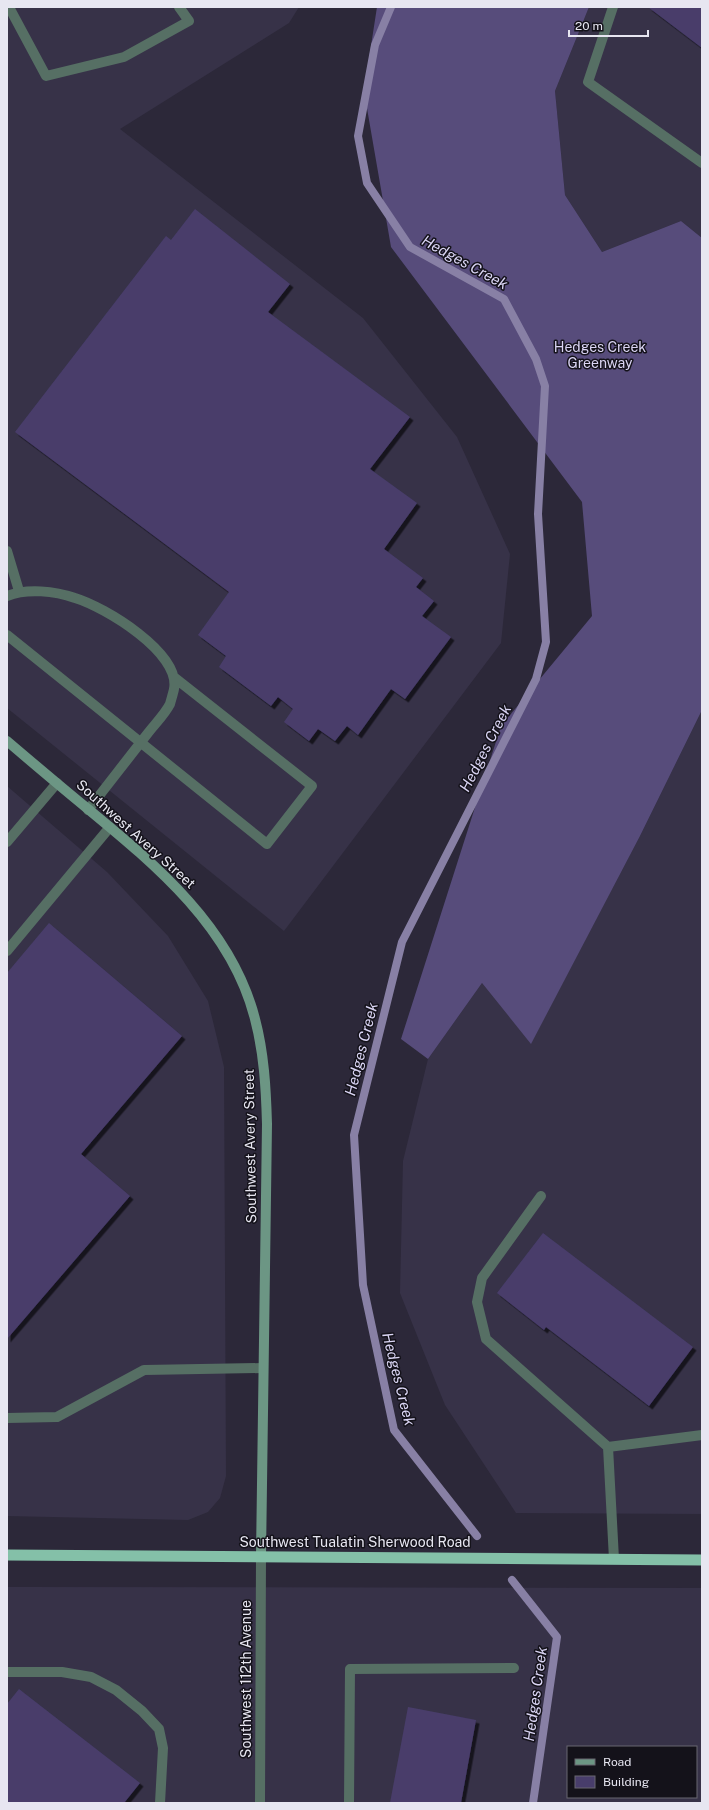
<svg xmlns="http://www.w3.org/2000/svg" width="709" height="1810" font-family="'Public Sans',sans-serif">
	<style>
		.built { fill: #373248; fill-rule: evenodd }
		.forest { fill: #574c7b }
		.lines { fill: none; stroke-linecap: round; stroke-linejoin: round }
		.stream { stroke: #8880a5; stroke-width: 8 }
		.building { fill: #483d6b; filter: url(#shadow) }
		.service { stroke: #566f64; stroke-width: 10 }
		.tertiary { stroke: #566f64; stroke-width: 10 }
		.secondary { stroke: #6c9684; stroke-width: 10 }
		.trunk { stroke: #84c0a8; stroke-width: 11 }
		.labels { text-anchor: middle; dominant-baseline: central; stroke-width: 3; stroke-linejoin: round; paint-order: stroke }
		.park-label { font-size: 14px; fill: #dbd5f4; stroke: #14121a }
		.street-label { font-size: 14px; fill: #e7e6f1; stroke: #14121a }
		.water-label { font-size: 15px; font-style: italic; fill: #dad5f4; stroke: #14121a }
	</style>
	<defs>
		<filter id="shadow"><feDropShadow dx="3.5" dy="3.5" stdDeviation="0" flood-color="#0009"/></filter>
	</defs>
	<rect width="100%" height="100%" fill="#2c2839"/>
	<path class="built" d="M7,7H299L289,23L120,129L363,318L457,437L510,554L501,643L284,931L7,708Z
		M589,7H702V238L681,221L602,252L565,195L555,91Z
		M702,710V1514L516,1513L445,1405L400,1293L403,1161L428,1059L482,983L531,1043L640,836Z
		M7,786L107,872L168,936L208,1001L224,1067L226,1476L220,1498L208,1512L188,1520L7,1516Z
		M7,1587L702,1588V1803H7ZM568,1747H696V1797H568Z"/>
	<path class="forest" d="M377,7H589L555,91L565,195L602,252L681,221L702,238V710L640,836L531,1044L482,983L428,1059L401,1039L501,726L592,616L582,502L391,247L364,91Z"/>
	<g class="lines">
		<path class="stream" d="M391,7L375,45L358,136L367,183L410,247L504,299L536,359L545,386L538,514L546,642L536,679L402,942L354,1135L363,1285L394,1430L477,1536
			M512,1580L557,1637L533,1803"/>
	</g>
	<path class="building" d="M648,7H702V48Z
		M195,209L290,284L268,312L410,417L370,469L417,503L384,549L423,578L416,587L434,601L422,616L451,637L405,699L391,689L358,735L347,726L335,741L318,729L309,741L284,722L293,709L278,697L271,706L219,667L226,656L198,635L229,592L15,432L166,236L171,240Z
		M49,923L182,1036L81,1154L130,1196L7,1339V973Z
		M543,1233L693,1347L649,1406L546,1327L544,1330L497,1293Z
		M19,1689L140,1783L124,1803H7V1704Z
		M408,1707L476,1720L461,1803H390Z"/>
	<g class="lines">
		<path class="service" d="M9,7L46,76L124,57L189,21L179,7
			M613,7L588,82L702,163
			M7,551L19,591
			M7,596C27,588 55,591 75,598C105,607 181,653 174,689C173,694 171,700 170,704C165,714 155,724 148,733C128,759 108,784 88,810
			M7,635L267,844L312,786L175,678
			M7,842L57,783
			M7,951L110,827
			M541,1196L482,1278L477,1302L486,1339L608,1447
			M7,1418L57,1417L144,1370L263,1368
			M614,1559L608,1447L702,1435
			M7,1672H62L91,1677L116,1690L142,1711L159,1729L163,1748L160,1803
			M349,1803L350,1669L514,1668"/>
		<path class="tertiary" d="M260,1803L261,1556"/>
		<path class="secondary" d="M7,741C34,764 61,787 88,809C157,866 232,928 255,1019C264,1053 266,1088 267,1124L261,1556"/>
		<path class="trunk" d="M7,1555L702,1560"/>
	</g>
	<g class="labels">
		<g class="park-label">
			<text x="600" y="347">Hedges Creek<tspan x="600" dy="16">Greenway</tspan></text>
		</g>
		<g class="street-label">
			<text transform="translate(136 834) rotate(42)">Southwest Avery Street</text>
			<text transform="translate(250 1146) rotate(-91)">Southwest Avery Street</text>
			<text x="355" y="1542">Southwest Tualatin Sherwood Road</text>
			<text transform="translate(246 1679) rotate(-90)">Southwest 112th Avenue</text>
		</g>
		<g class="water-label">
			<text transform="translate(465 262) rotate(29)">Hedges Creek</text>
			<text transform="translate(485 748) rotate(-63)">Hedges Creek</text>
			<text transform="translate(361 1049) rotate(-76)">Hedges Creek</text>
			<text transform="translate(399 1379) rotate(76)">Hedges Creek</text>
			<text transform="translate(535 1694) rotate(-82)">Hedges Creek</text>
		</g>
	</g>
	<rect width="709" height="1810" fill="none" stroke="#e7e6f1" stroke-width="16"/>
	<rect x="567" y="1746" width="130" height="52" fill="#14121a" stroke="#686770"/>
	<rect x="575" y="1759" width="20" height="6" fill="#6c9684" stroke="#686770"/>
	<text x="603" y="1766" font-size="12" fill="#e7e6f1">Road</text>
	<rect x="575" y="1776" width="20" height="12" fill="#483d6b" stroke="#686770"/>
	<text x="603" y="1786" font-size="12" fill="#e7e6f1">Building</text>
	<path d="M569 30v6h79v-6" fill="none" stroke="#e7e6f1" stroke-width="2"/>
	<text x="575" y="30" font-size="12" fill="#e7e6f1" stroke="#14121a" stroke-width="3" paint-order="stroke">20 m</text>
</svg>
